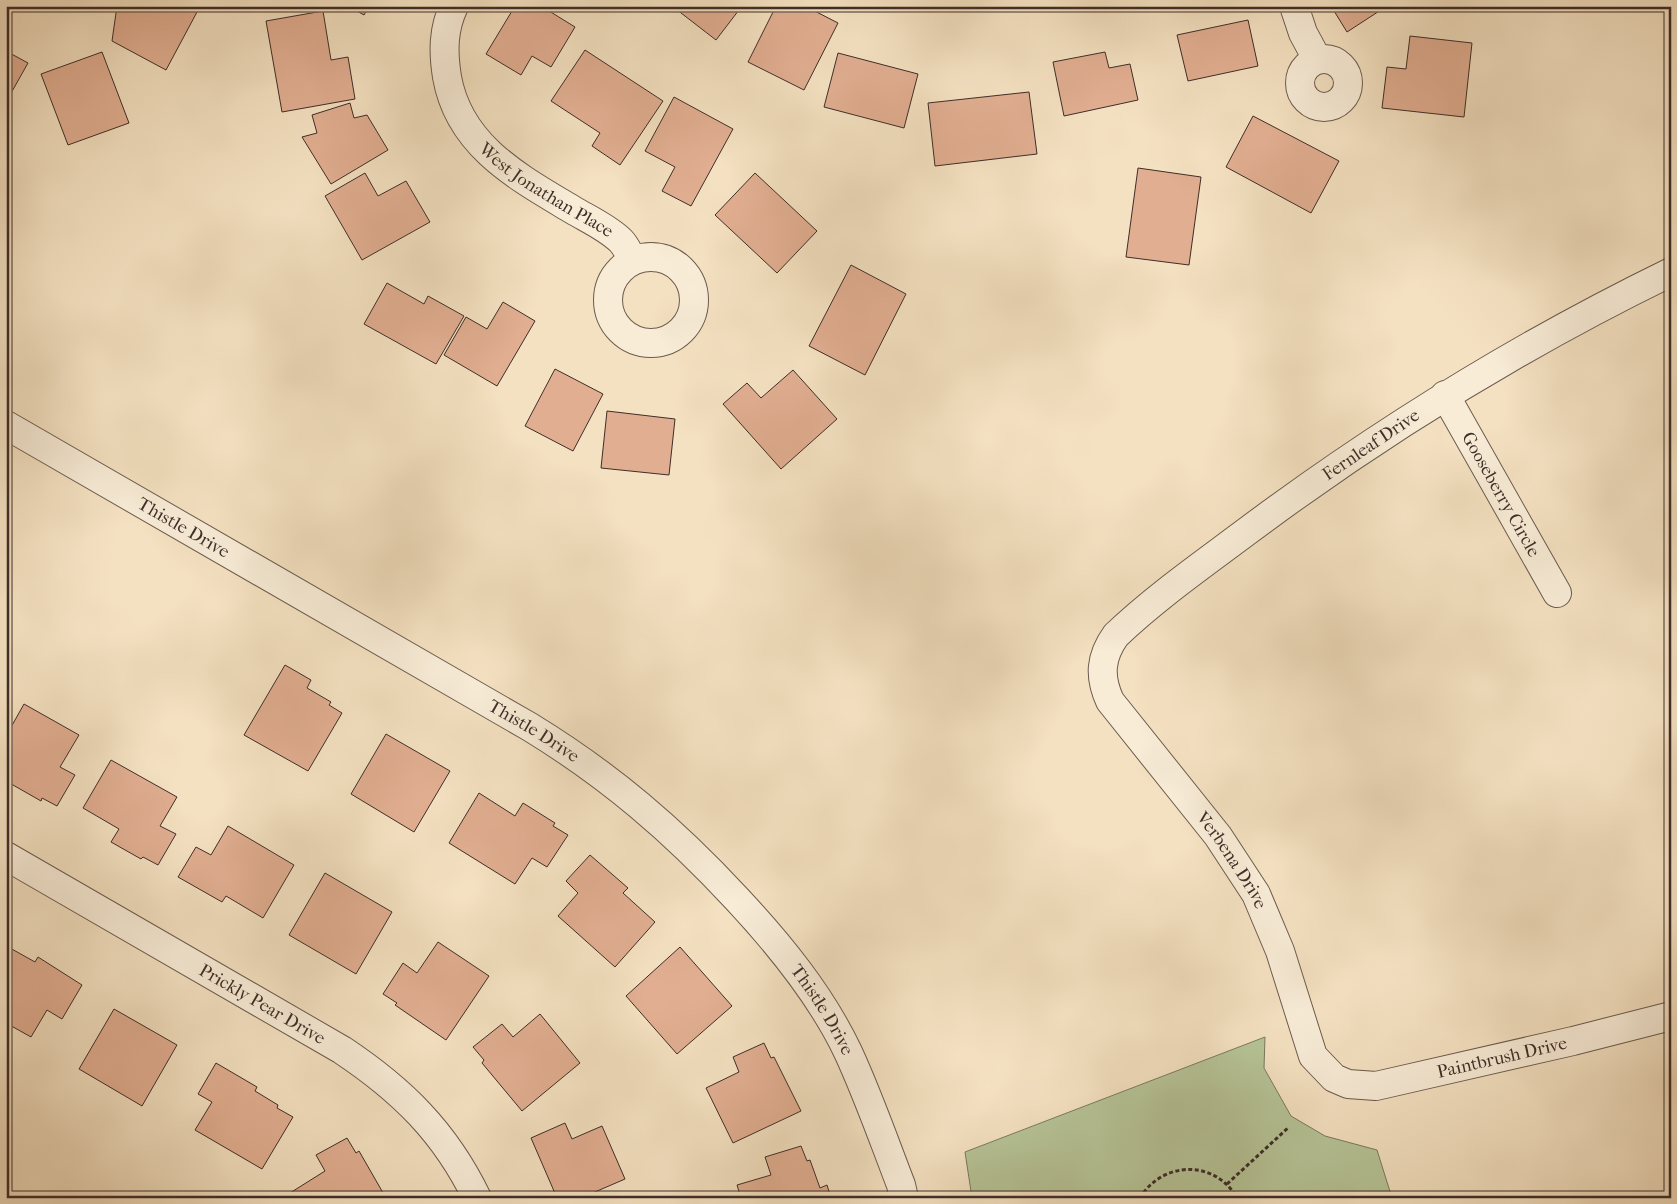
<svg xmlns="http://www.w3.org/2000/svg" width="1677" height="1204" font-family="'IM FELL French Canon',serif">
	<style>
		.green { fill: #b6c497; stroke: #7a7960 }
		.building { fill: #e1ae91; stroke: #3e2e28 }
		.lines { fill: none; stroke-linecap: round; stroke-linejoin: round }
		.minor-casing { stroke: #6c5b4e; stroke-width: 30 }
		.path { stroke: #3e2e28; stroke-width: 3; stroke-dasharray: 4 2.5; stroke-linecap: butt }
		.minor { stroke: #f8ecd7; stroke-width: 28 }
		.labels { text-anchor: middle; dominant-baseline: central; stroke-width: 5; stroke-linejoin: round; paint-order: stroke }
		.street-label { font-size: 18px; fill: #3e2e28; stroke: #f8ecd7 }
	</style>
	<rect width="100%" height="100%" fill="#f4e1c1"/>
	<filter id="stains"><feTurbulence type="fractalNoise" baseFrequency=".004" numOctaves="4"/><feColorMatrix values="0 0 0 0 .2 0 0 0 0 .09 0 0 0 0 .02 0 0 0 .5 -.17"/></filter>
	<radialGradient id="worn" r=".72"><stop offset=".6" stop-color="#630" stop-opacity="0"/><stop offset="1" stop-color="#630" stop-opacity=".3"/></radialGradient>
	<path class="green" d="M1265,1037L1264,1068L1291,1116L1325,1136L1377,1150L1392,1198H972L965,1152Z"/>
	<path class="building" d="M117,6H186L197,12L166,70L112,41Z
		M348,6H369L364,15Z
		M515,6H541L575,27L551,67L532,56L521,75L486,54Z
		M672,6H742L716,40Z
		M776,6H805L838,23L804,90L748,62Z
		M1331,6H1387L1347,32Z
		M323,11L331,60L348,57L355,99L282,112L266,21Z
		M1248,20L1258,66L1188,81L1177,35Z
		M1410,36L1472,43L1464,117L1382,108L1387,67L1406,69Z
		M585,50L663,101L620,165L592,146L600,133L551,101Z
		M6,51L28,63L6,102Z
		M102,52L129,123L68,145L41,74Z
		M1105,52L1109,68L1130,64L1138,100L1064,116L1053,62Z
		M838,53L918,74L904,128L824,107Z
		M1029,92L1037,154L935,166L928,103Z
		M674,97L733,129L691,206L662,191L675,167L645,151Z
		M350,103L354,118L367,115L388,150L331,184L302,137L317,133L312,115Z
		M1253,116L1339,161L1311,213L1226,167Z
		M1138,168L1201,177L1189,265L1126,257Z
		M365,173L378,196L406,181L430,222L362,260L325,196Z
		M755,173L817,231L777,273L715,215Z
		M851,265L906,294L865,375L809,346Z
		M387,283L424,304L428,296L464,316L436,364L364,324Z
		M503,302L535,321L497,386L444,355L466,317L487,329Z
		M555,369L603,394L573,451L525,426Z
		M793,370L837,419L781,469L723,404L747,383L761,398Z
		M607,411L675,419L669,475L601,468Z
		M285,665L311,680L307,688L331,702L329,705L342,713L308,771L244,735Z
		M24,704L79,735L60,767L75,775L57,806L42,798L41,801L6,781V736Z
		M386,734L450,771L414,832L351,794Z
		M111,760L177,797L160,826L176,834L158,865L143,857L141,859L111,842L119,829L83,808Z
		M479,793L515,816L523,803L555,823L553,826L568,835L547,867L532,858L515,884L449,843Z
		M228,826L294,865L263,918L226,896L222,902L178,877L196,847L211,855Z
		M590,855L628,888L623,893L655,922L615,967L558,916L578,893L566,881Z
		M325,873L392,912L356,974L289,935Z
		M438,942L489,976L446,1040L395,1005L397,1003L383,994L403,963L417,973Z
		M680,947L732,1006L677,1054L626,996Z
		M6,948L9,950L10,948L35,962L38,957L82,985L62,1019L47,1010L31,1037L6,1023Z
		M114,1009L177,1045L142,1106L79,1069Z
		M540,1014L580,1063L522,1111L482,1063L484,1060L473,1047L502,1024L513,1037Z
		M764,1043L771,1058L774,1057L801,1111L733,1143L706,1088L739,1072L733,1057Z
		M216,1063L257,1087L255,1091L278,1105L277,1108L293,1117L262,1169L195,1130L212,1102L198,1094Z
		M565,1123L572,1139L602,1126L625,1179L581,1198H557L531,1138Z
		M347,1138L356,1153L359,1151L386,1198H282L325,1171L316,1155Z
		M801,1146L807,1161L810,1160L820,1188L827,1185L831,1198H741L737,1185L771,1175L765,1157Z"/>
	<g class="lines">
		<defs>
			<g id="minor">
				<path id="s1" d="M454,6C443,29 443,52 447,77C459,146 518,177 573,210C588,219 608,228 621,241C626,246 629,254 633,260"/>
				<path d="M1294,6L1303,33L1317,59"/>
				<circle cx="1324" cy="83" r="24"/>
				<circle cx="651" cy="300" r="43"/>
				<path id="s2" d="M1671,272C1521,345 1380,432 1246,532C1202,565 1156,597 1116,635C1100,657 1099,677 1110,701L1218,836L1256,894L1280,951L1313,1056L1334,1078L1348,1084L1376,1086L1573,1041L1671,1016"/>
				<path id="s3" d="M1445,395L1557,593"/>
				<path id="s4" d="M6,425L530,727C610,776 673,830 737,899C779,944 821,995 848,1052C868,1095 884,1141 901,1185L904,1198"/>
				<path id="s5" d="M6,856L342,1050C402,1090 445,1132 477,1198"/>
			</g>
		</defs>
		<use href="#minor" class="minor-casing"/>
		<path class="path" d="M1227,1184L1289,1127
			M1140,1198C1162,1161 1215,1159 1237,1198"/>
		<use href="#minor" class="minor"/>
	</g>
	<g class="labels">
		<g class="street-label">
			<text stroke="none"><textPath href="#s1" startOffset="229">West Jonathan Place</textPath></text>
			<text transform="translate(1371 445) rotate(-34)">Fernleaf Drive</text>
			<text stroke="none"><textPath href="#s3" startOffset="114">Gooseberry Circle</textPath></text>
			<text stroke="none"><textPath href="#s4" startOffset="205">Thistle Drive</textPath></text>
			<text stroke="none"><textPath href="#s4" startOffset="610">Thistle Drive</textPath></text>
			<text stroke="none"><textPath href="#s2" startOffset="936">Verbena Drive</textPath></text>
			<text stroke="none"><textPath href="#s5" startOffset="296">Prickly Pear Drive</textPath></text>
			<text stroke="none"><textPath href="#s4" startOffset="1015">Thistle Drive</textPath></text>
			<text stroke="none"><textPath href="#s2" startOffset="1352">Paintbrush Drive</textPath></text>
		</g>
	</g>
	<rect width="1677" height="1204" fill="none" stroke="#f4e1c1" stroke-width="25"/>
	<rect x="8" y="8" width="1662" height="1189" fill="none" stroke="#3e2e28" stroke-width="2.5"/>
	<rect x="12" y="12" width="1652" height="1179" fill="none" stroke="#3e2e28"/>
	<rect width="100%" height="100%" filter="url(#stains)"/>
	<rect width="100%" height="100%" fill="url(#worn)"/>
</svg>
